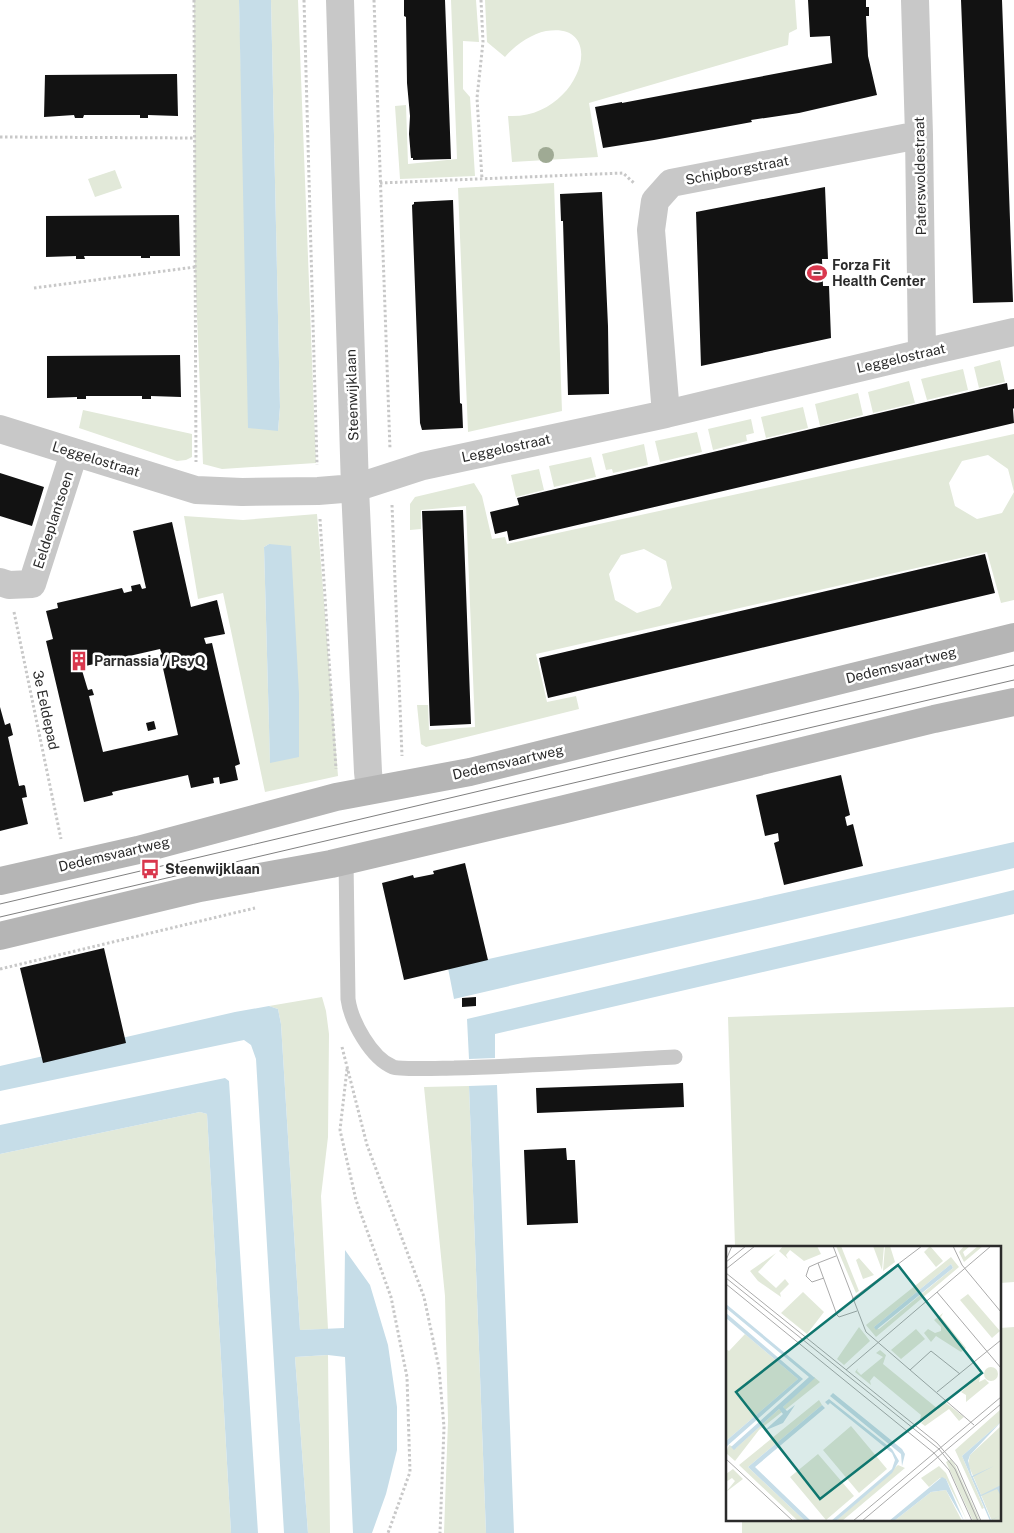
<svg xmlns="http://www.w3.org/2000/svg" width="1014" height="1533" font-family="'Public Sans',sans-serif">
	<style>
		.green { fill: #e2e9d9; fill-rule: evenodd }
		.water { fill: #c6dde8 }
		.building { fill: #121212; fill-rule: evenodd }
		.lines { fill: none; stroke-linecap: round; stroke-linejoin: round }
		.path { stroke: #c8c8c8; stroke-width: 3; stroke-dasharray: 2.5 2.5; stroke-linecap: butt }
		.lane { stroke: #c8c8c8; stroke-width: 15 }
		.street { stroke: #c8c8c8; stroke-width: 28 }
		.secondary { stroke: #b5b5b5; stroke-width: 28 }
		.tram { stroke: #808080; stroke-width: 1 }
		.tree { fill: #9faa94 }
		.labels { text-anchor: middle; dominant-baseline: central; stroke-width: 5; stroke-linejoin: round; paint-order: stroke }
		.street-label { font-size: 14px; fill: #2b2b2b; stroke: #fff }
		.poi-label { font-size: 14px; font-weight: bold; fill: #2b2b2b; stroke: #fff; text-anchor: start }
		.inset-road { fill: none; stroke: #aaa; stroke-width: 1 }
		.view { fill: #0f766e; fill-opacity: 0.15; stroke: #0f766e; stroke-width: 2.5 }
		.inset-edge { fill: none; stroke: #2b2b2b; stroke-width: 2.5 }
	</style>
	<rect width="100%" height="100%" fill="#fff"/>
	<path class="green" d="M194,0H239L241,71L278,431L280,407L271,0H298L316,463L222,469L203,464L195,267Z
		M451,0H476L479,42L463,41V89L470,97L475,176L400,179L395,106L406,105L408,164L457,159Z
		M485,0H795L797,29L789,33L788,45L589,103L598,157L512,162L508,116C579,120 611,20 546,31C531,34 514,46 505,57L487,42Z
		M115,170L122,188L95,197L88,179Z
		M554,183L562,411L468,432L458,188Z
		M1000,360L1005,382L979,388L974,367Z
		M963,369L968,390L927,400L921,379Z
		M909,381L915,403L873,413L868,392Z
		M858,393L863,415L820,426L815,404Z
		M803,407L808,428L766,438L761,417Z
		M83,410L192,434V457L186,460L177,461L79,428Z
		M751,419L754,433L746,435L747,441L713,450L708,429Z
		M697,432L702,452L660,462L655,441Z
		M1014,434V600L1001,603L987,552L536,654L547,702L576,696L579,709L426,747L421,744L417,705H428L429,730L475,727L466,506L421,510V529L410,530V504L415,497L474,483L482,496L492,539L505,537L507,544ZM988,455L1008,469L1014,492L1002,513L977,519L955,506L949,483L962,461ZM644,549L666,561L672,588L660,606L637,613L615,600L609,574L621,555Z
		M644,444L648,465L613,473L612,469L606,470L602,454Z
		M591,457L596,477L554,487L549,466Z
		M539,469L544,490L516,497L511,475Z
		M317,514L338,776L265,792L223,593L198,599L184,516L243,520ZM269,544L270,762L264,547Z
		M322,997L326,1011L329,1034L328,1137L321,1196L328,1329L300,1330L281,1024L278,1009L269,1006Z
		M1014,1007V1282L1000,1283V1247H735L728,1017Z
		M469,1086L486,1533H444L448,1421L445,1296L424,1087Z
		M200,1112L207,1114L231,1533H0V1154Z
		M1014,1327V1533H742V1519H1000V1328Z
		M328,1355L330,1533H308L295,1357Z"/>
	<path class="water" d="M239,0H271L280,407L278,431L248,428Z
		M269,544L291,546L299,694V757L270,763L264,547Z
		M1014,842V868L454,999L448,968Z
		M1014,890V914L495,1034V1058L469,1059L467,1019L899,918Z
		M269,1006L278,1009L281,1024L300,1330L344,1328L345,1250L370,1285L388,1345L397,1407V1450L386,1494L372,1533H353L345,1357L328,1355L295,1357L308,1533H284L256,1059L251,1045L244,1040L0,1091V1066L235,1012Z
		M225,1078L229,1081L258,1533H231L207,1114L200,1112L0,1154V1125Z
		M497,1085L514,1533H486L469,1086Z"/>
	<path class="building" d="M404,0H445L451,159L413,160V158H411L409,134L410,116L407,83L406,17L404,16Z
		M808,0H866V7H869V16H866L868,56L877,95L799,113L751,120L752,122L654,140L603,148L595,107L622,102V103L832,63L830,36L810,37Z
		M961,0H1002L1013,302L973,303Z
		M177,74L178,116L148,115V118H140V115H84L83,118H75L74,115L44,117L45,75Z
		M825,187L828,259H822L823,286H829L831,338L701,366L696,212Z
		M602,192L608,326L609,394L568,395L563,221H561L560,194Z
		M453,200L460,403L462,404L463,428L422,430L420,423L412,205L414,204V202Z
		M179,215L180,256H150V258H141V256H84L85,259H76V256L46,257V216Z
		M180,355L181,397L151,396V399H142V396H86V399H77V397L47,398V356Z
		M1007,383L1008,390L1014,389V408L1013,409L1014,423L509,541L507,531L495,534L490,512L519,505L517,498Z
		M0,473L44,487L32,526L0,516Z
		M463,510L471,724L430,726L422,511Z
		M172,522L191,607L217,600L225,634L204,638L206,644L212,643L240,764L235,766L238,780L220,784L219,777L213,778L214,783L191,788L188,775L112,792L113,795L84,802L46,641L53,639L46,611L58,608L57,603L122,588L124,593L132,591L131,586L140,584L142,589L146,588L133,531ZM160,649L162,654L160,655L178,735L103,752L89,696L94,695L92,689L88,690L87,687L81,667Z
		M985,554L995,593L548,698L539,658Z
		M0,707L5,725L10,723L13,735L8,737L19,786L24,785L25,786L27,797L22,798L28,824L0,831Z
		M154,721L156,729L148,731L146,723Z
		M841,775L850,815L845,817L847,826L853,824L863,866L784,885L774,843L779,841L778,833L765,836L756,795Z
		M465,863L488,960L404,980L382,883L413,875L414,878L434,874L433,871Z
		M104,948L126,1043L43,1063L20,968Z
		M476,997V1006L462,1007V998Z
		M683,1083L684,1107L537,1113L536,1088Z
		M566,1148L567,1160H575L578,1223L527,1225L524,1150Z"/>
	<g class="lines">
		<path class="path" d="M194,0L196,462
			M304,0L317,465
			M374,0L390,449
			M481,0L483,42L477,98L482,179
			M0,137L195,138
			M380,183L623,173L635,184
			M34,288L195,267
			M392,505L402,756
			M320,519L336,769
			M14,612L61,839
			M0,969L255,908
			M342,1047L367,1145L424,1297L439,1368L444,1427L440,1533
			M347,1069L340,1130L356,1200L391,1297L407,1377L410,1472L388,1533"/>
		<path class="lane" d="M346,860L348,999C351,1021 371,1058 393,1067C401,1070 443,1068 454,1068C528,1066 602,1061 675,1057"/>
		<path class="street" d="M340,0L355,488L368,772L370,790
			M915,0L919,135L922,353
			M666,414L651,230L655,201L671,183L919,135
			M0,429L196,490L242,492L318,491L355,488L423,466L666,414L922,353L1014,332
			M0,582L9,585L32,584L74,453"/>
		<path class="secondary" d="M0,881L138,850L336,797L470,772L1014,637
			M0,936L200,888L331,864L561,810L934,719L1014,702"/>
		<path class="tram" d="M0,904C338,825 676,744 1014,665
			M0,917L1014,680"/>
	</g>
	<circle class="tree" cx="546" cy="155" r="8"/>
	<defs>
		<symbol id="stadium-bare" viewBox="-9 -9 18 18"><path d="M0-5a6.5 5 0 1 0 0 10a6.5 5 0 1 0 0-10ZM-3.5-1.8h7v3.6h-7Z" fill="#d9374d" stroke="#fff" stroke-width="2.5" paint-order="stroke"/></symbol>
		<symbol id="building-bare" viewBox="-9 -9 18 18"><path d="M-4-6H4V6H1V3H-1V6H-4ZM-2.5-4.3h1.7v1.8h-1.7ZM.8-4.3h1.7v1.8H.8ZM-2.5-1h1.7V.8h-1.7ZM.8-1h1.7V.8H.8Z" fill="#d9374d" stroke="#fff" stroke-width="2.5" paint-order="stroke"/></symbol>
		<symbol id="bus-bare" viewBox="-9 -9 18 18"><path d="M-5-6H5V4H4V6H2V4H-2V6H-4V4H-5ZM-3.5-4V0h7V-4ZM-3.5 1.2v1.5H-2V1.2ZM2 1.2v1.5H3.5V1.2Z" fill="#d9374d" stroke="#fff" stroke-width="2.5" paint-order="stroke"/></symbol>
	</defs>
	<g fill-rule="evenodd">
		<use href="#stadium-bare" x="803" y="259" width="28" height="28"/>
		<use href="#building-bare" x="65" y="647" width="28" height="28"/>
		<use href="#bus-bare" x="136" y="855" width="28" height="28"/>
	</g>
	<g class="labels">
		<g class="street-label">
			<text transform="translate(737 170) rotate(-11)">Schipborgstraat</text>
			<text transform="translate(920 176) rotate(-91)">Paterswoldestraat</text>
			<text transform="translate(901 358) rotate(-13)">Leggelostraat</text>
			<text transform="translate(352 395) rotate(-92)">Steenwijklaan</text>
			<text transform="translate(506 448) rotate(-12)">Leggelostraat</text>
			<text transform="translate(96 459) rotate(17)">Leggelostraat</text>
			<text transform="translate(53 520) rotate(-72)">Eeldeplantsoen</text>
			<text transform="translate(901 665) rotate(-14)">Dedemsvaartweg</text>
			<text transform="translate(46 710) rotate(78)">3e Eeldepad</text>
			<text transform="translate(508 762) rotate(-13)">Dedemsvaartweg</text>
			<text transform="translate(114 854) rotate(-13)">Dedemsvaartweg</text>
		</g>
		<g class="poi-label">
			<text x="832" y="265">Forza Fit<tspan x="832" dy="16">Health Center</tspan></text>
			<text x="94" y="661">Parnassia / PsyQ</text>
			<text x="165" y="869">Steenwijklaan</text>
		</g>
	</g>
	<g transform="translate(726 1246)">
		<rect width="275" height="275" fill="#fff"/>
		<path d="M57,0H91L95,8L78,15L64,4L60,9L62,13L53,5ZM110,0H115L133,45L130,47ZM147,0H158L156,24ZM159,0H164L169,16L157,25ZM204,0L217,15L210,21L198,6ZM238,0H244L237,6L239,11L252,0H257L238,16L233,6ZM50,7L32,26L50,42L59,33L63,38L54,47L55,51L32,35L24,25ZM225,11L233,21L150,91L140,79ZM225,18L227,22L153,83L148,81ZM133,12L148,29L137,33L130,14ZM77,46L98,66L81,88L55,67ZM242,48L274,85L266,92L234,54ZM217,67L215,71L240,102L235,106L210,90L205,96L198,87L202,83L209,87L215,85V81L208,74ZM133,81L144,95L118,119L111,113ZM190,83L199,93L175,113L165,104ZM19,88L72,133L0,195V103L3,105ZM154,104L160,109L157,118L212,163L193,177L195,169L148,130L144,135L145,139L129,126L132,122L131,125L135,129L157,111L150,107ZM258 128a7 7 0 1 1 14 0a7 7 0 1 1-14 0ZM255,128L253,136L259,133L263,137L240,156V149L235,146ZM88,131L94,136L59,164L57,161ZM93,154L96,159L22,221L79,275H72L13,219ZM219,156L238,171L233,175L223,163L199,180L195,177ZM53,163L56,166L33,184L9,215L0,207L3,199L10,202ZM275,163V176L236,210L258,262L256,263L229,204ZM125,180L161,223L133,247L97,204ZM275,180V275H266L242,218L244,209ZM92,208L128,250L100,274L64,231ZM225,213L229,219L254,275H247L220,216ZM172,219L179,222L116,275H110ZM213,220L220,227L241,275L220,233L214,232L203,241L195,232ZM7,223L17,233L0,246L9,235L6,232L0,236V228ZM220,244L236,275H168L205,246Z" fill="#e2e9d9" fill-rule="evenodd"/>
		<path d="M225,18L227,22L150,84L148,81ZM0,58L89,132L57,161L61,165L69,159L57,177L38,185L57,168L53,163L8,204L5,201L83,131L0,62ZM0,67L77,133L0,201V195L72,133L0,72ZM107,147L176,203L179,208L176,220L175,208L104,150ZM103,153L166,203L173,215L166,227L110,275H105L166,223L169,214L166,207L104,157L102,159L99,156ZM96,159L99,162L29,221L85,275H79L22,221ZM275,176L244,209L242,215L246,230L268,220L247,231L255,249L275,239V250L271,243L255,250L265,274L275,269L264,275L236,210ZM216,231L220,233L238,275L220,244L205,246L168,275H163Z" fill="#c6dde8"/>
		<path class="inset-road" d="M107,0L140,86L248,179M227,0L236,19L275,66M110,10L92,17L111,69L113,71L131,65M0,14L6,0M0,16L20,0M92,17L83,21L80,30L86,36L98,32M0,23L29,0M0,27L211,197L231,220L255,275M0,32L213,203L229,223L252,275M0,38L208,207L223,224L246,275M211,46L275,122M126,53L196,0M120,124L265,0M184,124L205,105L234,128M211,146L275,94M0,213L67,275M127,275L275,151M136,275L275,158"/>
		<path class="view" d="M172,19L256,127L94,253L10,146Z"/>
		<rect width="275" height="275" class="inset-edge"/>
	</g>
</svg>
